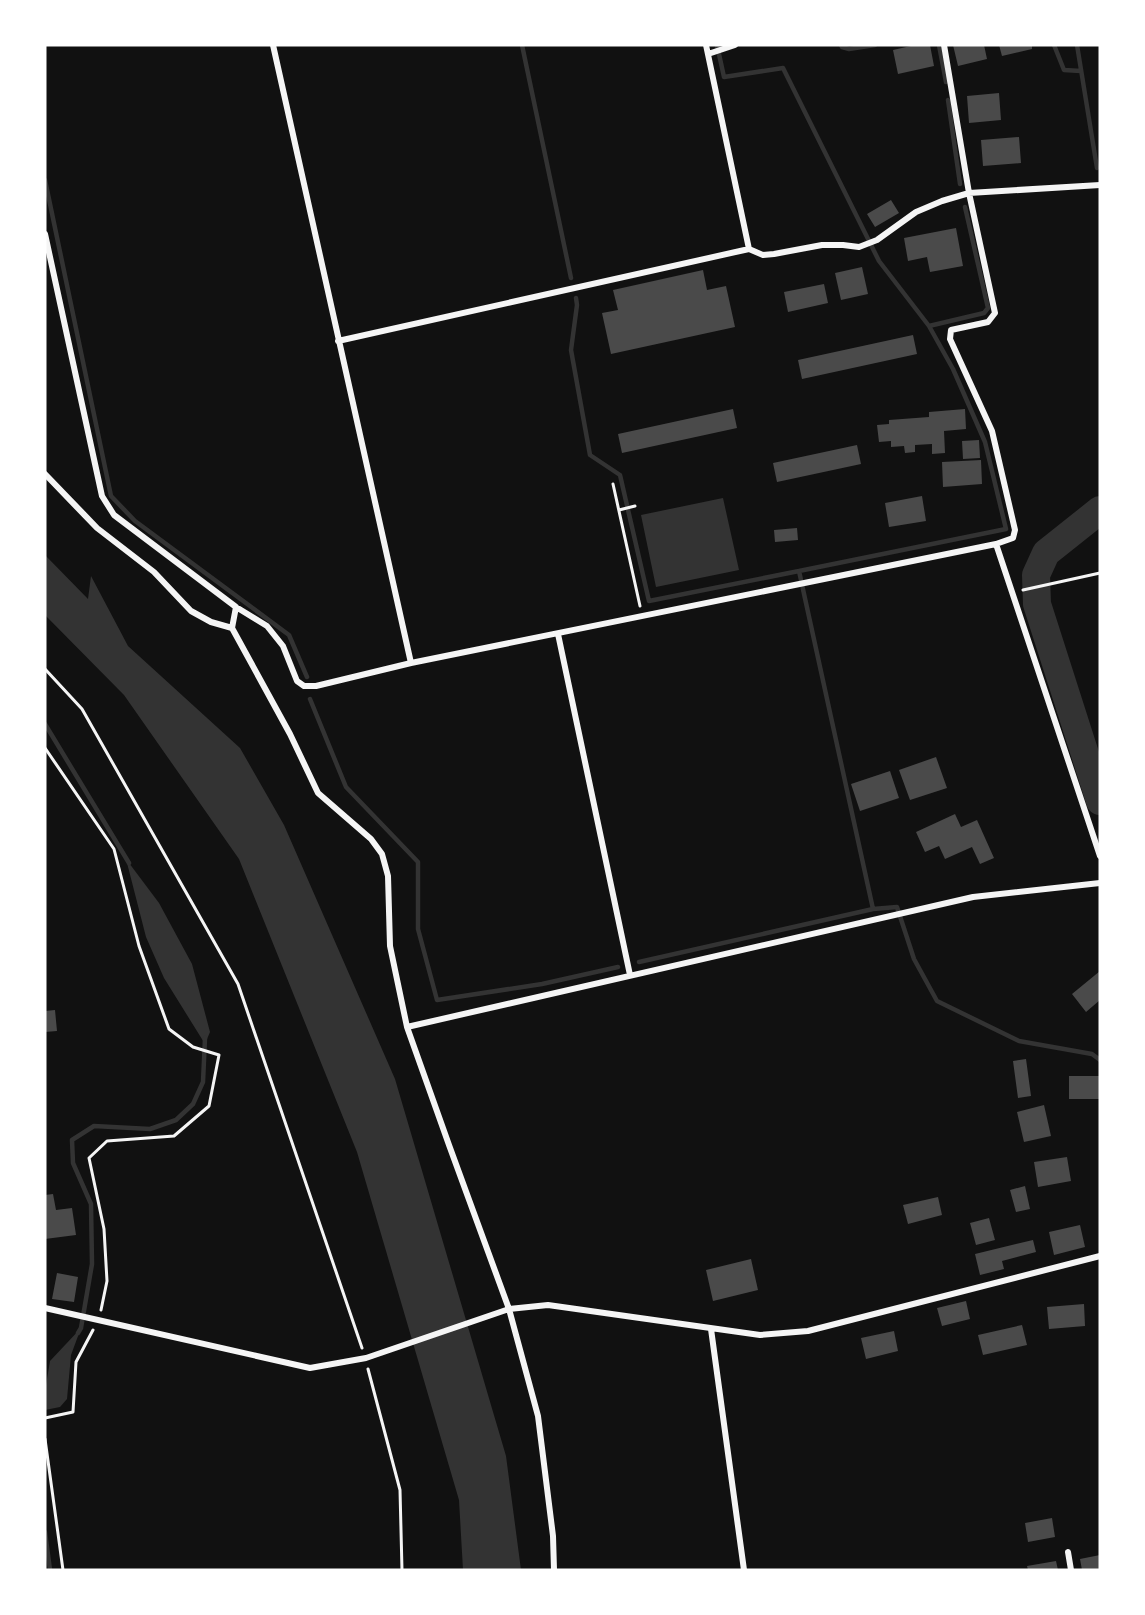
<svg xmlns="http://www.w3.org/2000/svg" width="1145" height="1615" font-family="Roboto,sans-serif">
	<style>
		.water { fill: #333 }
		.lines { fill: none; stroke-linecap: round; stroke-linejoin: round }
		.stream { stroke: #333; stroke-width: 4.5 }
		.river { stroke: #333; stroke-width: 28 }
		.building { fill: #4a4a4a }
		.path { stroke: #f5f5f5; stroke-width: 3 }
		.minor { stroke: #f5f5f5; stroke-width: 6 }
	</style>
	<rect width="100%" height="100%" fill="#111"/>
	<path class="water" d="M723,498L739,570L656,587L641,515Z
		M45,555L88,599L91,576L128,646L240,748L284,825L395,1079L506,1456L521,1570H463L459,1500L357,1152L239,859L124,695L45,615Z
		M126,859L159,903L192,964L210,1032L205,1044L164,978L146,937Z
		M81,1328L71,1355L67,1399L60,1407L45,1410V1391L50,1361Z"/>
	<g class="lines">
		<path class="stream" d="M522,45L571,278
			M717,45L724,77L783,68L879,261L929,326L953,369L985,442L1006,529L799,571
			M841,45L842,47L849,49L875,45
			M939,45L946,82
			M1054,45L1064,70L1081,71
			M1077,45L1097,168
			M948,100L960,184
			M45,180L111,496L135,521L289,635L307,677
			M576,298L577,305L571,350L590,455L620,475L649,601L799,571L873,909L897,907L914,959L937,1001L1019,1041L1092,1054L1100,1060
			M929,326L984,313L988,308L965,207
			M310,699L346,787L418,862V929L437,1000L542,984L618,967
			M45,724L129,863
			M639,962L873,909
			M78,1333L81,1328L92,1264L91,1204L73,1163L72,1140L94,1126L150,1129L176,1120L193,1104L203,1082L205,1038
			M45,1532L50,1570"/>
		<path class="river" d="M1100,510L1046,553L1036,575L1037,604L1100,801"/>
	</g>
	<path class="building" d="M915,45H930L934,66L898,74L893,50Z
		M953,45H984L987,59L958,66Z
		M999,45H1032V49L1002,56Z
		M999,93L1001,120L969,123L967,96Z
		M1019,137L1021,163L983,166L981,140Z
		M891,200L899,213L875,227L867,214Z
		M956,228L963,266L930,272L927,257L908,261L904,238Z
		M862,267L868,294L841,300L835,273Z
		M703,270L707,290L726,286L735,327L611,354L602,313L618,310L613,290Z
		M824,284L828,303L788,312L784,292Z
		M913,335L917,354L802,379L798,360Z
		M733,409L737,428L622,453L618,434Z
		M965,409L966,429L944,431L945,453L932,454V444L915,445V452L905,453L904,446L891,447V441L879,442L877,425L889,424V420L929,417V412Z
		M979,440L980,458L963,459L962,441Z
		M857,445L861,464L777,482L773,463Z
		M981,460L982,484L943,487L942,462Z
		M922,496L926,521L889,527L885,503Z
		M797,528L798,540L775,542L774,530Z
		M936,757L947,788L910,800L899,770Z
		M890,771L899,798L860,811L851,784Z
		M955,814L961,827L977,820L994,858L980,864L972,847L945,859L939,846L925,852L916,832Z
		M1100,971V1000L1086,1012L1072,994Z
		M55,1010L57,1031L45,1032V1011Z
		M1026,1059L1031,1096L1018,1098L1013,1061Z
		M1069,1076H1100V1099H1069Z
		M1044,1105L1051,1136L1024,1142L1017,1112Z
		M1067,1157L1071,1181L1038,1187L1034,1162Z
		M1025,1186L1030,1209L1016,1212L1010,1190Z
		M53,1194L56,1210L72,1208L76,1235L45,1239V1195Z
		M938,1197L942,1215L908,1224L903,1205Z
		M989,1218L995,1240L976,1245L970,1223Z
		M1080,1225L1085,1247L1054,1255L1049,1232Z
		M1033,1240L1036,1252L1002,1261L1004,1269L980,1275L975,1254Z
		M751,1259L758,1290L713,1301L706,1270Z
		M57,1273L78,1277L74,1302L52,1299Z
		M966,1301L970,1319L942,1326L937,1308Z
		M1084,1304L1085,1326L1049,1329L1047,1307Z
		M1022,1325L1027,1345L983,1355L978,1335Z
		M894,1331L898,1351L866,1359L861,1338Z
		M1052,1518L1055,1537L1028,1542L1025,1523Z
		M1100,1555V1570H1082L1080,1559Z
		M1056,1561L1058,1570H1028L1027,1566Z"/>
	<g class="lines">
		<path class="path" d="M613,484L640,606
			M619,510L635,506
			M1023,590L1100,573
			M45,669L82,709L238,984L362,1348
			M45,748L114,849L139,946L169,1029L193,1047L219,1055L209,1106L174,1136L107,1141L89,1158L104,1229L107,1281L101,1310
			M368,1369L400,1490L402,1570
			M45,1418L73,1412L76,1362L93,1330
			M45,1439L63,1570"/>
		<path class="minor" d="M273,45L411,663
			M706,45L749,249
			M708,54L735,45
			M45,234L102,496L114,515L236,607L267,626L283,646L297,681L304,686H316L411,663L996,544L1013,538L1015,530L992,431L950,339L951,330L988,322L995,313L969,193L944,45
			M338,341L749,249L763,255L774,254L822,245H843L859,247L877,240L916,212L942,201L969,193L1100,185
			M45,474L97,528L154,572L191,611L211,622L232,628L290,734L318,793L371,839L382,854L388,876L390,946L407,1027L449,1145L509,1309L538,1416L553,1536L554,1570
			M996,544L1100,856
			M232,628L236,607
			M558,634L630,975
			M407,1027L973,897L1100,883
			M45,1308L310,1368L366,1358L509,1309L548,1305L760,1335L808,1331L1100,1256
			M711,1329L744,1570
			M1068,1552L1071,1570"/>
	</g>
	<rect width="1145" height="1615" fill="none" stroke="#ffffff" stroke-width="93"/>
</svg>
